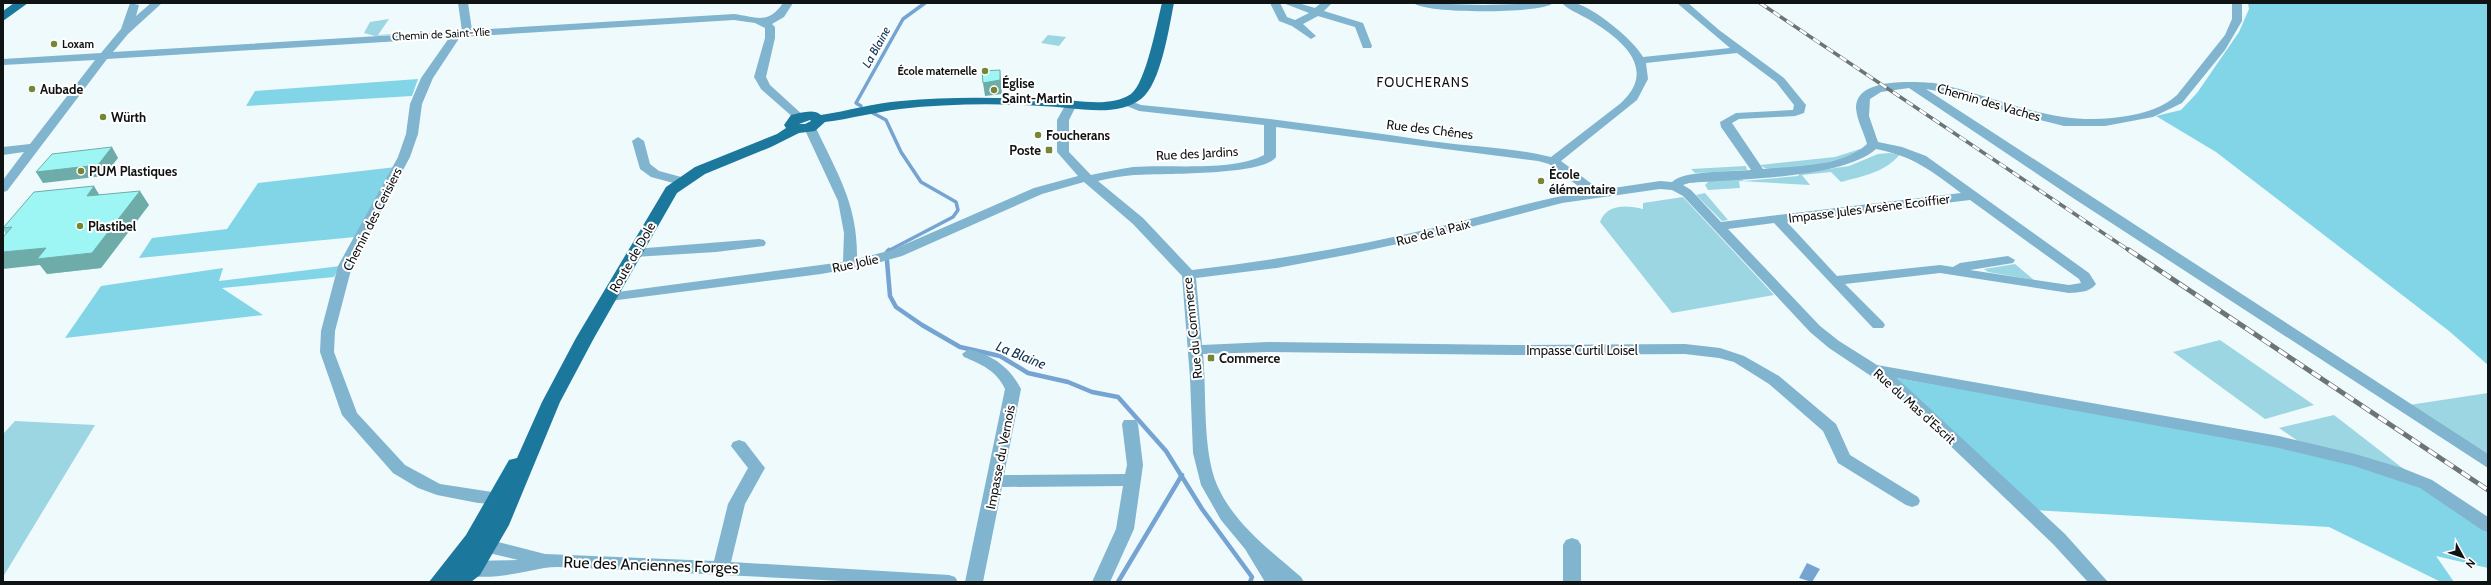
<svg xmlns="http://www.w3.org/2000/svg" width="2491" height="585" font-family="Cabin,sans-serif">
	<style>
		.green { fill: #9cd6e2 }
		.forest { fill: #81d5e7 }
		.water { fill: #75a3d2 }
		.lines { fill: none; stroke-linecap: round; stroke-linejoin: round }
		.stream-far1 { stroke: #75a3d2; stroke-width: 3.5 }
		.stream { stroke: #75a3d2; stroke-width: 4.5 }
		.minor { fill: #81b4ce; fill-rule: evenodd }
		.major { fill: #1c779c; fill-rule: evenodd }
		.rail-far1-casing { stroke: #6d7475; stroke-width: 3.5 }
		.rail-casing { stroke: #6d7475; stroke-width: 5 }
		.rail-far1 { stroke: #fff; stroke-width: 2.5; stroke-dasharray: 8; stroke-linecap: butt }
		.rail { stroke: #fff; stroke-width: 3.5; stroke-dasharray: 10; stroke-linecap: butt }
		.wall { fill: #87d4d1 }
		.shaded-wall { fill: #6eacaa }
		.building { fill: #9df6f3; stroke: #6eacaa }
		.poi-dot { fill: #768634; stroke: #fff; stroke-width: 1.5 }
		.labels { text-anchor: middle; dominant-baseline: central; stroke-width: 4; stroke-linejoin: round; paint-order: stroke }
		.far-street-label { font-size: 11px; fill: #101314; stroke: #fff }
		.far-poi-label { font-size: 11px; font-weight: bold; fill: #101314; stroke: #fff; text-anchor: start }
		.far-water-label { font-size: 12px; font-style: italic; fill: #0e3150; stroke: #fff }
		.far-quarter-label { font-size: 13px; letter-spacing: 1px; fill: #101314; stroke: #fff }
		.poi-label { font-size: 13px; font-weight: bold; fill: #101314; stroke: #fff; text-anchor: start }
		.street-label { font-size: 13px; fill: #101314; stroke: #fff }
		.water-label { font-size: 14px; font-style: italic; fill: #0e3150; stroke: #fff }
		.near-street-label { font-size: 16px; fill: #101314; stroke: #fff }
	</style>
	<rect width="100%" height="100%" fill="#effafc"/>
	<path class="green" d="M389,19L378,35L444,31L375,36L364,33L370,22Z
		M1048,35L1066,37L1059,46L1041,43Z
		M1860,149L1863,151C1847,159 1772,178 1760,165L1835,157Z
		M1889,153L1900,154C1886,172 1863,176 1841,182L1831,172L1802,175L1810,185L1739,181L1740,188L1708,190L1705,185L1709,181L1737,178L1744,181L1798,176L1800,173L1849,166L1878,154Z
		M1746,166L1747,170L1695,173L1691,169Z
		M1705,193L1728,220L1722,221L1696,195Z
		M1683,197L1774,295L1672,313L1600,222C1607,204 1626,205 1643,209V203Z
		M2015,264L2034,280L1988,272L1984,269Z
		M2220,340L2314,405L2265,419L2173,352Z
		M2488,393V456L2409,405Z
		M2334,415L2405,470L2298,441L2279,428Z
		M15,421L95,425L3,577V434Z"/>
	<path class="forest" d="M2248,3H2488V365L2449,331L2216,152L2156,116L2181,110L2197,93L2239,32L2249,9Z
		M418,79L412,96L246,106L255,91Z
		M396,167L355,237L139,258L152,238L227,229L258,183Z
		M340,266L334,277L222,288L263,315L65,338L101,286L223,268L219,281Z
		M1897,378L2270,444L2421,478L2488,525V568L2436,556L2454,582H2441L2329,527L2033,510Z"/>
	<path class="water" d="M1807,563L1820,569L1812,582L1799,578Z"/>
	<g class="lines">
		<path class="stream-far1" d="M861,106L856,103L903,19L925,3
			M871,112L886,120L901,152L921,182L956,202L958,210L953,217L888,251"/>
		<path class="stream" d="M887,252L889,250
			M887,261L890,296L896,307L922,325L960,347L1000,356L1028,373L1068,382L1092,392L1118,397L1166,451L1202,509L1252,577L1250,582
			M1118,582L1182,475"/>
		<path class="minor" d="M130,3L139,5L136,16L151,3H162L128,34L113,52L462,31L458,3H468L472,30L734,14C757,17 768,25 783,3H793L784,17L772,24L775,27V38L766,77L770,85L805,117L803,119H795L761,89L754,77L765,38V28L755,23L734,20L460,37L433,78L422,104L418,134L410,157L352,266L335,331L334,352L357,413L405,465L440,484L511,495L513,499L511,503L505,505L478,503L437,495L418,488L393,473L342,415L320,352L321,331L338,266L398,157L406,134L410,104L421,78L449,38L107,59L7,191L3,192V180L24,152L3,155V147L30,144L95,60L3,65V59L101,53L121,29Z
			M1270,3H1280L1287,17L1295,20L1309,13L1283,3H1298L1315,8L1321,3H1332L1324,11L1363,23L1372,46L1371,48H1363L1355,27L1318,16L1303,24L1316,36L1311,39L1292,26L1279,21Z
			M1414,3L1483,5L1553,3C1544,14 1423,14 1414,3Z
			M1562,3C1566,3 1571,2 1575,3C1594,8 1633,39 1643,57L1730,48L1677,3H1688L1719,30L1784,78L1806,105L1804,113L1795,116L1739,119L1732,123L1763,169C1795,166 1842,167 1867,144C1864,132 1857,121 1856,108C1856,77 1913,82 1934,83C2002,97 2054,129 2127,116C2145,113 2164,107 2177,95L2225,35L2232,19V3H2242V21L2225,50L2182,103L2153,117L2105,126H2064L2016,114L1953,94L1926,89L2488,454V468L2073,198L1909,88L1881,92L1870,99L1869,116L1878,142L1902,147L1926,156L2089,273L2096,284C2089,293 2079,292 2069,293L1940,273L1845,284L1883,322L1885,325L1883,328H1873L1774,223L1728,229L1820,326L1839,341L1877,365L2279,436L2355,454L2402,468L2432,480L2488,517V532L2482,530L2420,488L2354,466L2279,448L1897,378L2065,534L2108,582H2088L2053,544L1892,390L1829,348L1810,332L1683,196L1672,190L1660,189L1562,203L1444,234L1351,254L1277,268L1196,278L1202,345L1268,342L1514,345L1685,344L1720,348L1744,356L1779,376L1836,424L1850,455L1918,497L1920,501L1918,505L1912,507L1906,505L1838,463L1823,431L1769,384L1734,362L1719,358L1685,354L1514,355L1268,352L1203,354C1207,395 1202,448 1217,485C1234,524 1270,550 1301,577L1304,582H1265L1245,549L1221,520L1201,485L1193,453L1190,378L1182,276L1133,224L1084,182L1042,194L902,256L870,265L821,274L610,301L603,297L610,293L843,262L844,233L838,201L804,128L810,124L816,128C838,175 858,205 857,259L892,250L1034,188L1078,176L1057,152V120L1067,102L1071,101L1077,104L1069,120V152L1091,175C1105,172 1119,169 1133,167C1170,164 1232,172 1264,155V125L1139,111L1122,104L1120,102L1126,99L1141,105C1239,114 1333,127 1430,141C1471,147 1511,147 1551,157L1621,103C1659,68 1620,38 1588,19C1580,14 1568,10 1562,3ZM1737,53L1776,82L1794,105L1793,110L1736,113L1720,122L1721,127L1751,170C1733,172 1684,170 1672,182L1660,181L1600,190L1561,161L1637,100L1648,79L1646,63ZM1276,127L1538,161L1549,164L1586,192C1537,199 1490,215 1442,226C1360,246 1276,260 1192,270L1143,218L1098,181C1110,178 1122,176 1134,175C1160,173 1263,176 1276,157ZM1876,149C1915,157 1930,170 1961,193L1721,222L1691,190L1683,185L1689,183C1734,179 1843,179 1876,149ZM1970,200L2079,279L2081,283L2069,285L1970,270L2013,263L2015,260L2008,256L1960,263L1953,267L1940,265L1837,276L1787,222Z
			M638,137L644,141L650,164L659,171L685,178L687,181L685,184L681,185L651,177L640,169L632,141Z
			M759,239L764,240L766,243L764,246L716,252L634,257L627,253L634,249Z
			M969,349C992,355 1010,367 1021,389L1004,475L1125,474L1127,465L1122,424L1124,420H1136L1138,424L1143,465L1134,529L1110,582H1092L1116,529L1123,486L1002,487L983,582H965L1005,389C997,371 981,364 964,357L962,354Z
			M739,440L745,442L765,468L745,504L731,562L949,575L955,577L958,582H862L585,568C572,568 557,566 544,568C517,573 485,582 458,573L455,568L458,563L464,561L518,560L472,549L469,544L472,539L478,537L545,554L714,561L728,504L748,468L731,446L733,442Z
			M1572,538L1578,540L1581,545V582H1563V545L1566,540Z"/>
		<path class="major" d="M14,3H28L3,21V11Z
			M1162,3H1174C1169,27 1161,84 1141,99C1120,115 1090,110 1067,108C1012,103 954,103 900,109C875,112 850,119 825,122L815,131L799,133L771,147L705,174L677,193L594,338L560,402L509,525L480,575L471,582H429L466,535L509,460L517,458L542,402L576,338L666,187L695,167L777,134L786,128L784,125L791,115C800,113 814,108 821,115C848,111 874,103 901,101C951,96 1001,98 1050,99C1075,99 1108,109 1131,94C1146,83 1157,22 1162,3ZM810,120L811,121L805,124H799Z"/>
		<defs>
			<path id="rail-far1" d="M1760,3L2130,251"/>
			<path id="rail" d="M2129,250L2488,490"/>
		</defs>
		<use href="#rail-far1" class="rail-far1-casing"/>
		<use href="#rail" class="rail-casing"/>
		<use href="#rail-far1" class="rail-far1"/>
		<use href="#rail" class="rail"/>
	</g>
	<path class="wall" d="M99,195L149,205L101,268L47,274L40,265L6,234L3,229V228Z"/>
	<path class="shaded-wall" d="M1000,70L1002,94L985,96L983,83Z
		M112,147L118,158L104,176L43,183L36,172Z
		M94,186L103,201L87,196Z
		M140,191L149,205L101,268L47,274L40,265L3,269V252Z"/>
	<path class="building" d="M1000,70V80L983,83L982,71Z
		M112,147L98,165L36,172L52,154Z
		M94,186L87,196L140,191L92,253L37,259L46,248L3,252V237L12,227L3,228L34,192Z"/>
	<g class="poi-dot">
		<circle cx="54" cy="44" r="4"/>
		<circle cx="985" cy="71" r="4"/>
		<circle cx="32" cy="89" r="4"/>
		<circle cx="994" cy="90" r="4"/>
		<circle cx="103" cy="117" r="4"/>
		<circle cx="1038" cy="135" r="4"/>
		<rect x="1045" y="146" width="8" height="8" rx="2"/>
		<circle cx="81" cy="171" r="4"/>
		<circle cx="1541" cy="181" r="4"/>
		<circle cx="80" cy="226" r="4"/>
		<rect x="1207" y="354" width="8" height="8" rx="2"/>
	</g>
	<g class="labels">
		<g class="far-street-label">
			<text transform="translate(441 34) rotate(-3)">Chemin de Saint-Ylie</text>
		</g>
		<g class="far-poi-label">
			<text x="62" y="44">Loxam</text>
			<text x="977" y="71" text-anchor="end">École maternelle</text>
		</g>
		<g class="far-water-label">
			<text transform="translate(876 47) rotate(-61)">La Blaine</text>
		</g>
		<g class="far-quarter-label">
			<text x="1423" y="82">FOUCHERANS</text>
		</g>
		<g class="poi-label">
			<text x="1002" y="83">Église<tspan x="1002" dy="15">Saint-Martin</tspan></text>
			<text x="40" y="89">Aubade</text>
			<text x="111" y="117">Würth</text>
			<text x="1046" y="135">Foucherans</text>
			<text x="1041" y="150" text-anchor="end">Poste</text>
			<text x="89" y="171">PUM Plastiques</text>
			<text x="1549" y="174">École<tspan x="1549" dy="15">élémentaire</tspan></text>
			<text x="88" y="226">Plastibel</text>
			<text x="1219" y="358">Commerce</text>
		</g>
		<g class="street-label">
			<text transform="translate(1989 102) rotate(16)">Chemin des Vaches</text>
			<text transform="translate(1430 129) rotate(7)">Rue des Chênes</text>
			<text transform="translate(1197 153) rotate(-3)">Rue des Jardins</text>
			<text transform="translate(1869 208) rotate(-7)">Impasse Jules Arsène Ecoiffier</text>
			<text transform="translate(372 219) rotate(-63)">Chemin des Cerisiers</text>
			<text transform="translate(1433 232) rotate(-14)">Rue de la Paix</text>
			<text transform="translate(632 257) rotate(-60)">Route de Dole</text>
			<text transform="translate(855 263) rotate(-12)">Rue Jolie</text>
			<text transform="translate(1192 328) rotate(-96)">Rue du Commerce</text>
			<text x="1582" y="350">Impasse Curtil Loisel</text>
			<text transform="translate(1915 406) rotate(42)">Rue du Mas d'Escrit</text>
			<text transform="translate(1000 457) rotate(-79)">Impasse du Vernois</text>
		</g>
		<g class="water-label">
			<text transform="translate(1021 355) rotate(22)">La Blaine</text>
		</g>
		<g class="near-street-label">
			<text transform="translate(651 565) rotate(2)">Rue des Anciennes Forges</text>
		</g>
	</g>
	<rect width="2491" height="585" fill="none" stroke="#101314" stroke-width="8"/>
	<g transform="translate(2463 557) rotate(130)" stroke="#ffffff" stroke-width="3" paint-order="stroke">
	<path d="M0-3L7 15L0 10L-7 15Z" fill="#101314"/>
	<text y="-6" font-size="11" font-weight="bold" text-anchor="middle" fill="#101314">N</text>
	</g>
</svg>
